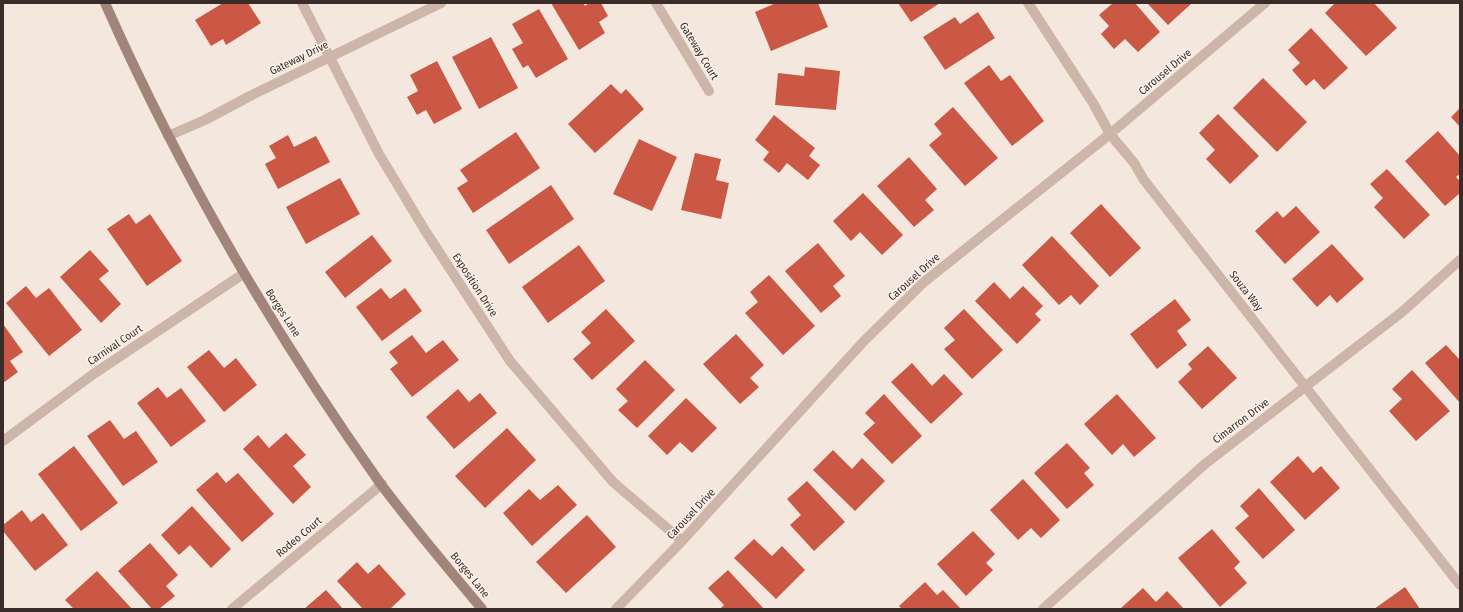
<svg xmlns="http://www.w3.org/2000/svg" width="1463" height="612" font-family="'Fira Sans Condensed',sans-serif">
	<style>
		.building { fill: #cb5745 }
		.lines { fill: none; stroke-linecap: round; stroke-linejoin: round }
		.street { stroke: #cdb6a9; stroke-width: 10 }
		.secondary { stroke: #a1847a; stroke-width: 10 }
		.labels { text-anchor: middle; dominant-baseline: central; stroke-width: 3; stroke-linejoin: round; paint-order: stroke }
		.street-label { font-size: 11px; fill: #3a2d29; stroke: #fbf2eb }
	</style>
	<rect width="100%" height="100%" fill="#f4e7de"/>
	<path class="building" d="M223,3H248L261,23L226,45L223,39L211,46L195,20Z
		M551,3H583L585,6L589,3H601L608,16L599,22L605,33L579,50Z
		M776,3H818L828,27L771,51L755,12Z
		M898,3H940L911,22Z
		M1113,3H1135L1160,32L1138,52L1125,39L1114,49L1101,34L1109,26L1099,15Z
		M1147,3H1192L1168,25Z
		M1335,3H1374L1397,28L1366,56L1325,13Z
		M539,9L568,59L536,78L528,65L523,68L512,49L523,43L512,24Z
		M978,12L995,38L945,70L923,37L955,17L960,24Z
		M1311,28L1348,68L1324,90L1314,79L1306,86L1292,70L1300,63L1288,50Z
		M491,37L518,88L479,109L452,57Z
		M437,61L462,109L434,124L426,110L417,115L407,97L418,91L410,75Z
		M989,65L1001,81L1010,75L1044,121L1012,146L964,83Z
		M805,67L840,71L836,110L775,105L778,73L804,76Z
		M1263,78L1307,122L1277,152L1233,108Z
		M611,84L621,94L626,89L644,109L595,153L568,124Z
		M953,107L998,158L965,186L929,145L942,134L934,124Z
		M1460,108V127L1451,117Z
		M1218,114L1259,156L1230,184L1206,159L1215,150L1199,133Z
		M774,115L815,148L809,156L820,165L808,180L787,163L779,173L763,160L769,152L755,140Z
		M1438,131L1460,156V174L1456,177L1460,181V193L1445,206L1405,161Z
		M516,132L540,168L473,213L457,188L468,181L460,170Z
		M288,135L294,147L316,136L330,162L278,189L265,164L276,158L269,146Z
		M639,139L677,157L652,211L613,194Z
		M695,153L721,159L716,180L729,183L721,219L681,210Z
		M909,157L937,189L925,200L934,210L914,227L877,186Z
		M1387,169L1430,215L1404,239L1374,207L1383,198L1370,184Z
		M340,178L360,214L306,244L286,207Z
		M551,185L574,219L509,264L486,230Z
		M863,193L903,235L882,255L860,232L851,241L833,221Z
		M1101,204L1141,248L1110,277L1070,233Z
		M1296,206L1320,232L1285,264L1255,231L1277,211L1283,218Z
		M129,214L136,224L150,214L182,261L147,286L107,229Z
		M372,235L392,261L345,298L325,272Z
		M1052,236L1099,286L1080,305L1071,295L1059,305L1022,265Z
		M818,243L845,276L833,286L841,296L821,313L785,271Z
		M1332,244L1364,279L1337,303L1330,295L1317,307L1292,279Z
		M579,245L605,281L548,323L522,287Z
		M90,250L109,271L99,279L121,304L101,323L60,277Z
		M769,275L815,326L783,355L745,313L758,302L750,292Z
		M994,282L1010,299L1023,286L1043,306L1035,314L1041,320L1017,344L975,301Z
		M26,286L36,298L49,288L82,330L49,356L6,303Z
		M381,288L390,299L405,288L422,311L382,341L356,307Z
		M1175,299L1191,320L1177,331L1187,345L1157,369L1130,334Z
		M606,309L635,341L592,380L573,359L591,343L581,332Z
		M964,309L1003,350L972,379L944,349L955,340L944,328Z
		M3,324L23,352L10,361L18,372L3,383Z
		M736,334L764,365L750,378L759,387L740,404L703,364Z
		M412,335L426,353L443,340L459,360L412,397L390,369L398,363L389,352Z
		M1446,345L1459,359L1460,358V403L1425,363Z
		M1208,346L1237,378L1202,409L1178,382L1192,369L1188,364Z
		M209,350L224,368L236,358L257,385L224,412L187,367Z
		M645,360L675,390L637,428L618,410L628,401L616,389Z
		M912,363L932,386L944,374L963,394L931,424L891,382Z
		M1412,370L1450,411L1416,441L1389,411L1402,399L1392,389Z
		M158,387L167,398L181,388L206,421L171,447L137,403Z
		M458,389L469,402L480,393L497,413L454,449L426,417Z
		M884,394L922,436L892,464L863,434L875,423L865,413Z
		M1117,394L1156,438L1134,457L1123,444L1112,455L1084,424Z
		M686,398L717,428L692,453L680,442L667,455L648,436Z
		M110,420L124,439L136,431L158,462L123,486L87,436Z
		M507,428L536,460L485,508L455,476Z
		M286,433L306,455L293,466L311,487L293,504L243,449L258,435L269,448Z
		M1067,443L1090,468L1084,473L1094,485L1067,509L1034,473Z
		M74,446L118,503L81,531L38,474Z
		M833,450L852,469L862,458L885,481L855,511L813,470Z
		M1298,456L1313,473L1321,466L1340,488L1305,520L1270,482Z
		M217,472L226,483L238,473L274,514L242,542L196,490Z
		M1023,479L1060,520L1041,538L1031,528L1018,540L990,510Z
		M807,481L845,522L814,551L790,525L801,515L787,499Z
		M558,485L577,505L532,546L503,513L529,489L540,500Z
		M1259,488L1295,530L1263,559L1235,528L1249,516L1240,506Z
		M192,506L231,549L211,568L190,545L179,555L161,535Z
		M22,510L31,522L43,513L68,545L35,571L3,531V525Z
		M587,515L616,547L566,593L536,562Z
		M1212,529L1240,562L1234,568L1247,583L1220,607L1178,558Z
		M973,531L995,554L986,563L993,570L966,596L937,564Z
		M754,539L772,556L782,546L805,570L776,599L734,558Z
		M150,543L178,575L166,586L175,596L159,609H152L118,571Z
		M357,562L368,574L379,564L406,594L390,609H363L337,581Z
		M728,570L764,609H720L724,605L708,588Z
		M97,571L132,609H74L65,600Z
		M925,582L937,595L943,590L961,609H902L899,606Z
		M1405,587L1420,609H1374Z
		M1143,588L1156,602L1167,591L1184,609H1120Z
		M326,590L343,609H304Z"/>
	<g class="lines">
		<path class="street" d="M302,3L379,154L426,232L510,361L613,482L682,541
			M656,3L709,91
			M1028,3L1093,103L1110,134L1134,163L1144,180L1460,585
			M168,136L205,120L250,96L441,3
			M3,441L92,375L243,274
			M232,609L382,484
			M616,609L682,541L863,342L924,282L1110,134L1265,3
			M1043,609L1205,464L1402,312L1460,260"/>
		<path class="secondary" d="M105,3C180,172 273,332 380,483C412,526 448,568 482,609"/>
	</g>
	<g class="labels">
		<g class="street-label">
			<text transform="translate(699 51) rotate(59)">Gateway Court</text>
			<text transform="translate(299 58) rotate(-26)">Gateway Drive</text>
			<text transform="translate(1165 72) rotate(-40)">Carousel Drive</text>
			<text transform="translate(914 277) rotate(-42)">Carousel Drive</text>
			<text transform="translate(475 285) rotate(57)">Exposition Drive</text>
			<text transform="translate(1246 291) rotate(52)">Souza Way</text>
			<text transform="translate(283 313) rotate(57)">Borges Lane</text>
			<text transform="translate(115 345) rotate(-34)">Carnival Court</text>
			<text transform="translate(1241 421) rotate(-37)">Cimarron Drive</text>
			<text transform="translate(691 514) rotate(-47)">Carousel Drive</text>
			<text transform="translate(299 537) rotate(-40)">Rodeo Court</text>
			<text transform="translate(470 575) rotate(51)">Borges Lane</text>
		</g>
	</g>
	<rect width="1463" height="612" fill="none" stroke="#3a2d29" stroke-width="8"/>
</svg>
